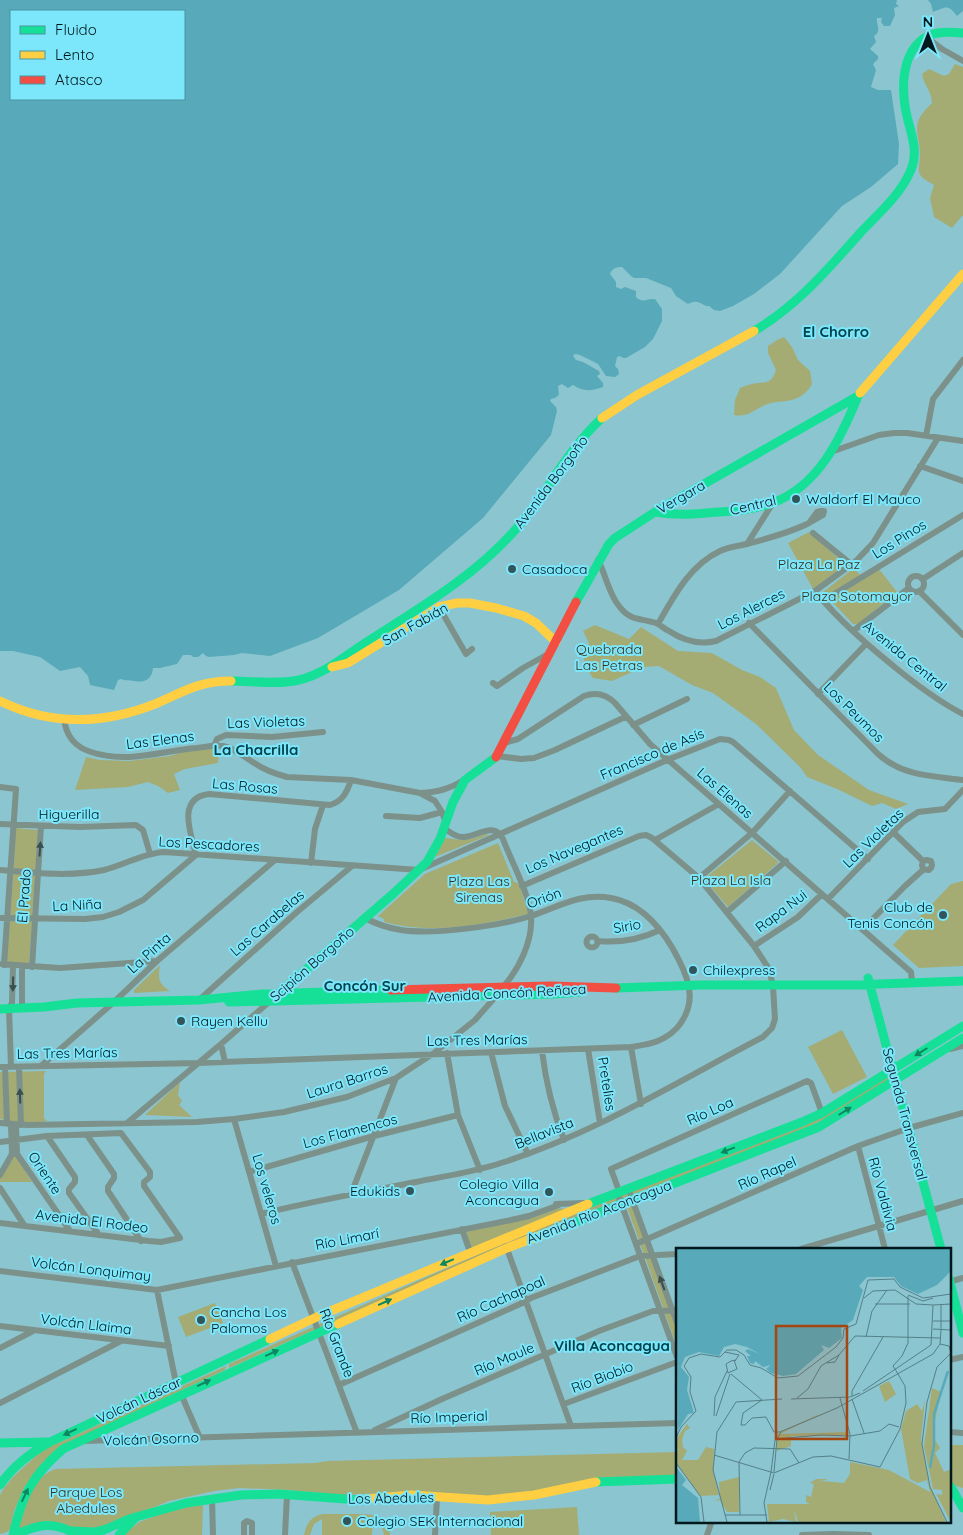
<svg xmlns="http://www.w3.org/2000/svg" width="963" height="1535" font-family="Quicksand,sans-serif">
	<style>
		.green { fill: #a4ac74 }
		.water { fill: #58aaba; fill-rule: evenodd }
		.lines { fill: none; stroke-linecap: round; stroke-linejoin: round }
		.street { stroke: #7c9189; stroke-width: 6 }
		.fast { stroke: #16e098; stroke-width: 9 }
		.slow { stroke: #ffcf43; stroke-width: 9 }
		.jam { stroke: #f24e42; stroke-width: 9 }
		.oneway { fill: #394e4e }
		.oneway2 { fill: #0d8661 }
		.poi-dot { fill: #32555c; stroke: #7ce6fa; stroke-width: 2 }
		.labels { text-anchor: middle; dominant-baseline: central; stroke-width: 4; stroke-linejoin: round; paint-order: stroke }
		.street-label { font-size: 14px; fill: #02181d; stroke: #7ce6fa }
		.poi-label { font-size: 14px; fill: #02181d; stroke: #7ce6fa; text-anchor: start }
		.park-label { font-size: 14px; fill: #38311c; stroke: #7ce6fa }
		.neighbourhood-label { font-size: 15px; font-weight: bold; fill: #00434d; stroke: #7ce6fa }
		.inset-river { fill: none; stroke: #58aaba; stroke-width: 2.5 }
		.inset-road { fill: none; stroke: #548088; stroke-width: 1 }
		.view { fill: #a34611; fill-opacity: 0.15; stroke: #a34611; stroke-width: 2.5 }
		.inset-edge { fill: none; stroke: #02181d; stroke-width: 2.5 }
	</style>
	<rect width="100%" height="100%" fill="#8bc5d0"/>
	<path class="green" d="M955,64L963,67V216H962L952,228L934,217L930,198L934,185C930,182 924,180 921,176C916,170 921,160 920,153C920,143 915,132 918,122C920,115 926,109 932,103C931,89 925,88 922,74L929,69L944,76L949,74Z
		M784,337L792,347L798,360L810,371L812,384C808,391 803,396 795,399C788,402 778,401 771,403C756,407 750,418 734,415L735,400L740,388C744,386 748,385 752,384C765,381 771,386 776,370L768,353V346L777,340Z
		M809,532L846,565L813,589L788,543Z
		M854,568L860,575L879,569L897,592L858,624H853L823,592Z
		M595,625L629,639L641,627L678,651L712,653L742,670L760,677L776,688L794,730L818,755L869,790L908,804L896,809L882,803L872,806L837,789L807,777L800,767L756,724L713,693L692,685L659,666L643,667L612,681L593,678C583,663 581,660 589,643L583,631Z
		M215,748L219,752L218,763L185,769L174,774L180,790L168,793L158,786L148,782L128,787L75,790L86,757L100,760L129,761L170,756L183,752Z
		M15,828L38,830L29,965L6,963L14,866Z
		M485,834L489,835L435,857L445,838C464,840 467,842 485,834Z
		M752,840L779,862L728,907L704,879Z
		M498,843L514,882L518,883L520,886L528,914C482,925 431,935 384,922V919L378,916L425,874Z
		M963,881V966L919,968L893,945L951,884Z
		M160,965C158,979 158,983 170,991L134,993V990Z
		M842,1030L867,1077L833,1094L808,1047Z
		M46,1071L44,1074V1118L47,1121C31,1124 16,1123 0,1119V1072Z
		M889,1075V1080L837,1112L803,1130L629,1196L507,1244L229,1368V1364L506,1242L628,1193L804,1126L825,1115Z
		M180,1082L178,1095L182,1101L179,1105L192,1117L145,1115Z
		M14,1156H16L32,1182H0V1179Z
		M632,1205L677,1331V1347L627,1207Z
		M555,1208L568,1209L471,1248L466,1231Z
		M215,1303L223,1323L186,1337L178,1317Z
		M226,1366L225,1370L64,1445L25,1486L14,1511L11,1528L7,1532L0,1534V1495L4,1488L14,1476L37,1455L51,1445L61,1442Z
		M949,1445H963V1488L956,1486L949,1482Z
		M677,1452V1475L488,1497L406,1492L342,1495L289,1490L239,1488L214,1491L169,1501L112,1525L79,1530L61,1524L16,1532C22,1515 30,1487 44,1475C47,1473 51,1471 55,1469L314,1463L328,1461Z
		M200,1504L203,1506L202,1535H123L139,1522L164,1513Z
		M577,1507L579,1535H491L490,1512Z
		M323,1514C333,1514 343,1514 352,1514C370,1514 388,1513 390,1535H384C383,1527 379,1523 373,1519L372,1535H322V1519L314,1524L310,1535H304C306,1523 312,1516 323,1514Z"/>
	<path class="water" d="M0,0H897L896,4L899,6L894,8L895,15L890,26H884L881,22L882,18H877C876,25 882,31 874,36L876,42L870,49L878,56V59L873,64L876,70L871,87L878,90H891L899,144L898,164L871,187L842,206L780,274L754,294L733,306L720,311L714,310L709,306H706C698,302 696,300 688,304L676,296L671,288L646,278H634L631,276L622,267C617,267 612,268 610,274L616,282V287L621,289L625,287L636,291V297C644,304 645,298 655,299L662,309V321L653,339L645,347L626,358H623L620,356L617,357L615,366L618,369L619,374L615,377L606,376L598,364L580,355L575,354L573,356L576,360L583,362L599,371L600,374L597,376L603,383V387C592,391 583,392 573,385L568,388L562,384L558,386L559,395L555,398L551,399L550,401L556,407L557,411L551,435L483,518L399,590L318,638L270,656L242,653L234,655L209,657L206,656L203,653L198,657H193L191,655H183L177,664L160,668H153C152,680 144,683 134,681C129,680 126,681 121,679L118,680L114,690L90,685L88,676L80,667L60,671L40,657L13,651H0ZM184,11V99H11V11Z
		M928,0H963V11L957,16C947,3 946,8 933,12L931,4Z"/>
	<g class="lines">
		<path class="street" d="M926,37L942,49L963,61
			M926,436L933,399L963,360
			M831,452L879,435L894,433H907L963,441
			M920,466L963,481
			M821,511H824L823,515L809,523L817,512Z
			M813,533L851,564
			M747,544L773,503
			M598,560C606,575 608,592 619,606C630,621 640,618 656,623C661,625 664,629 669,631C684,641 699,645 716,641L815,591L856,561L873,543L938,438
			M908 584a8 8 0 1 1 16 0a8 8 0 1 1-16 0Z
			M923,579L963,553
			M815,591C840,622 871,648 902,673C921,688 941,703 963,714
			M919,591L963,635
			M823,601L963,515
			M439,607L466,654L472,649
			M749,623L878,754C902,776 932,776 963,780
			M658,624C674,596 690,565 720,551C728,547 738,546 747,544C768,538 790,533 809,523
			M853,631L909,588
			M493,683L497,686L523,668L550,653
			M818,694L866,644
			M64,719C66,736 75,747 91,752C126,764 161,751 196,748C205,747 214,745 223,746C235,748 245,758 256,764C266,771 276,774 287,777L351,780L420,793L435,801L442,812L446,823
			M633,725L687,699
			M504,743L518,739L584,696C595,692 606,694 615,703L650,744L911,972L912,983
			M214,746L217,739L226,735L272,737L323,732
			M497,756L521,759L534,758L555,750L625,717
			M0,787L16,789L4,965
			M421,793C438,792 450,789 464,780
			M386,816L420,818L442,812
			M0,824L80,827L136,825L143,830L150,854
			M444,828C450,832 455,837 462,837C476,838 494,820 503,839C511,861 529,893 531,916C533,941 519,969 503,987
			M893,832L923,861L922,865L923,869L929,870L931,868L932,865L931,861L926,860L923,861
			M655,840L719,804
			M311,863L315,829L323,805
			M0,870C34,873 71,877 104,870C124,865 144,853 164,852L419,870L667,760L720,739L729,740L733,742L868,859
			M699,878L752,833L790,791
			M828,899L903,822L918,812L945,809L963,790
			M727,912L786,861
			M0,918L85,919L103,917L119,912L143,900L196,855C191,834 176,798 209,794L330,805C343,801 347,792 351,780
			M863,929L905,886L924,869
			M586.5 942a5.5 5.5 0 1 1 11 0a5.5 5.5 0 1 1-11 0Z
			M598,941C619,943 641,939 660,930
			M754,946L798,917L822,894
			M2,964L60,968L157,961
			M32,967L41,826
			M199,1000L297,912L352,866
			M22,1008V966
			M221,1044L225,1062
			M631,1047L641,1104
			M588,1049L600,1123
			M950,1049L963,1046
			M542,1051C546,1084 552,1109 564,1140
			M491,1052L505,1106L528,1154
			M447,1053L458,1115L480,1170
			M41,1066L114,1002L157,961L275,860
			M0,1067L198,1063L631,1047C643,1045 654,1044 664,1038C683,1028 694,1005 688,984C686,972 679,960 673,949C659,925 640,903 611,898C582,892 558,907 531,916C499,926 434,935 401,930C388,928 376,924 365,918
			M5,1067L7,1124
			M11,1067L9,1008L12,1003L13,966
			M19,1067L21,1125
			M234,1119L276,1266
			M0,1123L28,1125L197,1122L234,1119L284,1112L347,1097L396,1078L434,1053L475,1020L497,995
			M127,1123L221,1044L269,1002
			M11,1125L12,1154
			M16,1125L17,1154
			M87,1135L114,1174V1178L108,1187V1191L141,1241
			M47,1136L75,1177V1182L69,1189V1193L99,1235
			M0,1142L47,1136L121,1133L150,1172V1177L144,1182V1186L180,1238L161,1242L149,1241L0,1223
			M858,1146L885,1249
			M17,1154L70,1231
			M249,1172L374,1136L458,1115
			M0,1175L12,1154H15
			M0,1188L24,1225
			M628,1188L677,1323
			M619,1191L611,1169L807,1081L811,1083L822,1113
			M617,1192L677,1357
			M351,1194L396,1078
			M556,1204L584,1203
			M261,1214C312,1201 365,1192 416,1182C445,1176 474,1172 501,1163C594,1134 677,1082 763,1037L772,1028L775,1019L773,986L769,969L754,946L699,878L652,838L646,835L639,836L522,886
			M462,1229L470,1252
			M636,1244L858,1146L909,1128L963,1113
			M506,1246L571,1426
			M801,1249L963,1201
			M292,1262L357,1433
			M0,1271L157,1290L511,1220L529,1216L559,1205
			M949,1282L963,1278
			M157,1290L176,1383
			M0,1326L169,1346
			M0,1348L33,1331
			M949,1360L963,1357
			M339,1385L520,1304L531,1298L640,1256L677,1254
			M181,1394L200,1438
			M0,1403L121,1341
			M564,1404L677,1362
			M375,1430L442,1399L599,1331L653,1311L677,1310
			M949,1432L963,1433
			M83,1441L677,1423
			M212,1498L213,1535
			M244,1535V1523L247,1521L252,1523V1535
			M285,1535L287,1495
			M435,1535L437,1497
			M707,1535L712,1521
			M802,1535L833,1534L869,1535"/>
		<path class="fast" d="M754,331C797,306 829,268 862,231C879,213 900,195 910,172C921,149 908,129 905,106C901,80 904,44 933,34C942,31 953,32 963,33
			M655,512C677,516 698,514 720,512C737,511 756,509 772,503C818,487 841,438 858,396
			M576,602L609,544L615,538L655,512L858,396L860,393
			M231,681C253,681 277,685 299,680C324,674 344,657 365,643C418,609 474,577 516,529C547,493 567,450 602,418
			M868,978L941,1249
			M616,988L701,985H853L963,981
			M278,994L394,893L427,862L440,839L453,802L465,780L496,757
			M229,1002L554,994L579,992
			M0,1009L44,1007L77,1003L199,1000L262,994L391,990
			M588,1204L802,1122L822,1113L963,1026
			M560,1228L819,1127L963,1038
			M949,1279L963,1333
			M0,1443L47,1442
			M596,1482L677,1479
			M0,1485C13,1466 30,1453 50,1442L270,1339
			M951,1487L963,1508
			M71,1531L95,1532L104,1530L129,1519L186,1503L241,1495L279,1494L359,1500L367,1499
			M13,1535C22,1495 32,1476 63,1449L338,1324
			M15,1535C39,1524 52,1521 76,1534
			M119,1535L136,1517"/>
		<path class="slow" d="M860,393L963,274
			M602,418L637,395L754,331
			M332,667L348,663L439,607L457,603H470L496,608L524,616L536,623L556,642
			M0,701C51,726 102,725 155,704C183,692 199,681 231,681
			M338,1324L507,1248L560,1228
			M270,1339L321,1315L588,1204
			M367,1499L411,1495L488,1500L534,1495L596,1482"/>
		<path class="jam" d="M496,757L576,602
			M391,990L551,986L616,988"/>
	</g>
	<defs><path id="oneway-solid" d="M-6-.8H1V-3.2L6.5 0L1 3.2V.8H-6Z" transform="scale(1.25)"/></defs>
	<g class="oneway">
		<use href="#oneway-solid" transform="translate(40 849) rotate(-86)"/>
		<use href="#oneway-solid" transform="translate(13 984) rotate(91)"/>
		<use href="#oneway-solid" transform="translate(20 1096) rotate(-92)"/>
		<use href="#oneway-solid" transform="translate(662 1283) rotate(-110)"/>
	</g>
	<g class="oneway2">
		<use href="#oneway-solid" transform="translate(921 1052) rotate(148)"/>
		<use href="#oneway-solid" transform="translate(845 1111) rotate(-32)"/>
		<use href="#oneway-solid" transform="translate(728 1150) rotate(159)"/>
		<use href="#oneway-solid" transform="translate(447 1262) rotate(157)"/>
		<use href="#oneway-solid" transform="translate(385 1302) rotate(-24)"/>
		<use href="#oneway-solid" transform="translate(272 1353) rotate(-24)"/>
		<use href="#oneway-solid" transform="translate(204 1383) rotate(-25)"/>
		<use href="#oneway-solid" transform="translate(70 1432) rotate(155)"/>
		<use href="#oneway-solid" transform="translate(25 1495) rotate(-65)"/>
	</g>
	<g class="poi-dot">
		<circle cx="796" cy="499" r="5"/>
		<circle cx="512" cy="569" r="5"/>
		<circle cx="943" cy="915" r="5"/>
		<circle cx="693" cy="970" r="5"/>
		<circle cx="181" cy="1021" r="5"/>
		<circle cx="410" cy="1191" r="5"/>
		<circle cx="549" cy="1192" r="5"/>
		<circle cx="201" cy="1320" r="5"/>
		<circle cx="347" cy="1521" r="5"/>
	</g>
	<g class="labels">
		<g class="street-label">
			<text transform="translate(551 482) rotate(-53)">Avenida Borgoño</text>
			<text transform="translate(681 497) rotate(-30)">Vergara</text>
			<text transform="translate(753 505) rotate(-13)">Central</text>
			<text transform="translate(899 539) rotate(-32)">Los Pinos</text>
			<text transform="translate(751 609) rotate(-27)">Los Alerces</text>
			<text transform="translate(415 624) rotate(-29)">San Fabián</text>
			<text transform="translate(905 656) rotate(39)">Avenida Central</text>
			<text transform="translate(854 712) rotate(45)">Los Peumos</text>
			<text transform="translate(266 722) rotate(-2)">Las Violetas</text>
			<text transform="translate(160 740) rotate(-7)">Las Elenas</text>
			<text transform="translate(652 754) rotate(-23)">Francisco de Asís</text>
			<text transform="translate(245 786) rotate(5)">Las Rosas</text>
			<text transform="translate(725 793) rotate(41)">Las Elenas</text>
			<text x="69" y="814">Higuerilla</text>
			<text transform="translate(873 838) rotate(-44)">Las Violetas</text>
			<text transform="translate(209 844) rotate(3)">Los Pescadores</text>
			<text transform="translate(574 849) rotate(-23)">Los Navegantes</text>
			<text transform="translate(24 896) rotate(-86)">El Prado</text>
			<text transform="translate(544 898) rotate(-20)">Orión</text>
			<text transform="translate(77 905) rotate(-3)">La Niña</text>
			<text transform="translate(781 911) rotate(-37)">Rapa Nui</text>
			<text transform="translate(267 923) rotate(-41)">Las Carabelas</text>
			<text transform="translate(627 926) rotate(-10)">Sirio</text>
			<text transform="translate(149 953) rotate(-42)">La Pinta</text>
			<text transform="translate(312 964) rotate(-41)">Scipión Borgoño</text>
			<text transform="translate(507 993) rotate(-3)">Avenida Concón Reñaca</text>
			<text transform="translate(477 1040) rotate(-1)">Las Tres Marías</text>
			<text transform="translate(67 1053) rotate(-1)">Las Tres Marías</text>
			<text transform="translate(347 1081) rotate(-18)">Laura Barros</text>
			<text transform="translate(607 1084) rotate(81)">Pretelies</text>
			<text transform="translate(710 1111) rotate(-24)">Río Loa</text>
			<text transform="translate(905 1114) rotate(75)">Segunda Transversal</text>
			<text transform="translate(350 1131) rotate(-15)">Los Flamencos</text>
			<text transform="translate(544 1133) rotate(-22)">Bellavista</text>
			<text transform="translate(45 1173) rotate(56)">Oriente</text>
			<text transform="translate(767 1173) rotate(-24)">Río Rapel</text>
			<text transform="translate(267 1189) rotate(74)">Los veleros</text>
			<text transform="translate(883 1194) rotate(75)">Río Valdivia</text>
			<text transform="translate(599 1212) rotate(-21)">Avenida Río Aconcagua</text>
			<text transform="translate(92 1221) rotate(7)">Avenida El Rodeo</text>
			<text transform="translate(347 1239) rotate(-11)">Río Limarí</text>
			<text transform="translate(91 1269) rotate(7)">Volcán Lonquimay</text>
			<text transform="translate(501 1299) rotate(-24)">Río Cachapoal</text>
			<text transform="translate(86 1324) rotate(7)">Volcán Llaima</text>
			<text transform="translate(337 1343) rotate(69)">Río Grande</text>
			<text transform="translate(504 1359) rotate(-23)">Río Maule</text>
			<text transform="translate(602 1377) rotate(-21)">Río Biobío</text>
			<text transform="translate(139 1400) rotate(-25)">Volcán Láscar</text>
			<text transform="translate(449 1417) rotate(-2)">Río Imperial</text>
			<text transform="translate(151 1439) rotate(-2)">Volcán Osorno</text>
			<text transform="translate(391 1498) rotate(-1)">Los Abedules</text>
		</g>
		<g class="poi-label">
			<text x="806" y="499">Waldorf El Mauco</text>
			<text x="522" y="569">Casadoca</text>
			<text x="933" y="907" text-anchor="end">Club de<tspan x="933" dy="16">Tenis Concón</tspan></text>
			<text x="703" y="970">Chilexpress</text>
			<text x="191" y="1021">Rayen Kellu</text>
			<text x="539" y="1184" text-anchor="end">Colegio Villa<tspan x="539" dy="16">Aconcagua</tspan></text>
			<text x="400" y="1191" text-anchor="end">Edukids</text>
			<text x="211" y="1312">Cancha Los<tspan x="211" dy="16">Palomos</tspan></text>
			<text x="357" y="1521">Colegio SEK Internacional</text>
		</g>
		<g class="park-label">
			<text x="819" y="564">Plaza La Paz</text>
			<text x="857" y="596">Plaza Sotomayor</text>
			<text x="609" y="649">Quebrada<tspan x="609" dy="16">Las Petras</tspan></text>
			<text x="731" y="880">Plaza La Isla</text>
			<text x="479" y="881">Plaza Las<tspan x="479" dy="16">Sirenas</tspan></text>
			<text x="86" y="1492">Parque Los<tspan x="86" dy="16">Abedules</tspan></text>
		</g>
		<g class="neighbourhood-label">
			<text x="836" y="331">El Chorro</text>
			<text x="256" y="749">La Chacrilla</text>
			<text x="365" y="985">Concón Sur</text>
			<text x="612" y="1345">Villa Aconcagua</text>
		</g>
	</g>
	<g transform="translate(676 1248)">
		<rect width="275" height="275" fill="#8bc5d0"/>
		<path d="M213,133L220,146L209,154L203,138ZM256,140L265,144L258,177L259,192L264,200L259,205L268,224L275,221V274L260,246L266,247V242L257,241L248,198ZM249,152L245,191L253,236L270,274H122L118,261L120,274L107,271L93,274L91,256H134L130,254V247L135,249L138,236L134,235L140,231H152L139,235L147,233L168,235L174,226V214L213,222L254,244L251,232L242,235L234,231L225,181L230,163L241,156L246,163ZM141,167H143L104,186L173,184L172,187L115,188V198L101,203V186ZM11,176L14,180L9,183L6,192L7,199L11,203L6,212H22L30,199L38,201L37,223L43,247L24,248L0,215L1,202L4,201H0V191ZM63,229V264H51L44,252L39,253L44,250L43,234Z" fill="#a4ac74"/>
		<path d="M0,1H275V23L261,37L242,46L225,38L218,29H191L183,38L187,42L177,72L165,80L166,90L153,100L145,97L148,102L120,126L107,128L95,125L90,121L95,117L87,119L79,113L78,116L74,115L71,108H75L69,103L72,101L84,106L71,99L59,96L48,99L43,108L23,104L9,109L5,119L13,129L11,142L18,165L12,166L2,182ZM0,219L10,232L6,237L22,250L24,274H0Z" fill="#58aaba"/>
		<path class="inset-river" d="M254,220L258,197V166L272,123"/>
		<path class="inset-road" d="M232,47L247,53L257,50M188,50L197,43L219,42L240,56M199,56H234M240,56L257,57M257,73H275M257,81L275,82M265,81V57M190,89L196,63L211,42M264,96L273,98L275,105M49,104L63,107L59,113M58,112L61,121L52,125L50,116L55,113L60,112M151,115L159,114L163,107M219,121L217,118L226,108L232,95V48M55,126L86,152L67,165L65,177H69L76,170L90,169M187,143L255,97L257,57L275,56M176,148V143L207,89M121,150L132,141L145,118L163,107L179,88L265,90M164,150L174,186L173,211M115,151L174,149L184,145M176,151L188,185M38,168L39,149L51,123M40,168L54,126M90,169L98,184H104L161,160L257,106L264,96L265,82M0,190L5,179L20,163L14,144L15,129L8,118L13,110L25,106L44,109L51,102H60L68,107L74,117L85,120L102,130L122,128L160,99L167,90L168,81L180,76L192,32L218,31L224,39L247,50L275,46M99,191L145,187L174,188L204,183L213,176L223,179M38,207L98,225L137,209L155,208L204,219L224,181L230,155L229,138L219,121M0,215L25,249L28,274M95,224L99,192M98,224L101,191L105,184M94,242L98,226M49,267H91M64,267L63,214L69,205L78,200L114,201L123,215M51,274L37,222L41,184L60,154L106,151M91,274L88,255L95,224M271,274L254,239L246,196L251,154L261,119L275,105"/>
		<path class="view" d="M100,78H171V191H100Z"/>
		<rect width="275" height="275" class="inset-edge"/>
	</g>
	<rect x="10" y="10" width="175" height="90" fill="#7ce6fa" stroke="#4b94a2"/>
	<rect x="20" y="26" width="25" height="8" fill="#16e098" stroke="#4b94a2"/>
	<text x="55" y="35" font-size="15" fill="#02181d">Fluido</text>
	<rect x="20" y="51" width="25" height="8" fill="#ffcf43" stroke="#4b94a2"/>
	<text x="55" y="60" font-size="15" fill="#02181d">Lento</text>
	<rect x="20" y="76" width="25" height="8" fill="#f24e42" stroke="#4b94a2"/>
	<text x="55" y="85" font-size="15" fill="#02181d">Atasco</text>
	<g transform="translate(928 35)" stroke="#7ce6fa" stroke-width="4" paint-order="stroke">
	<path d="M0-4L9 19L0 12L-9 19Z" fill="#02181d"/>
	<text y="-8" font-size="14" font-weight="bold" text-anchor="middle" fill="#02181d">N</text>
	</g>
</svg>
